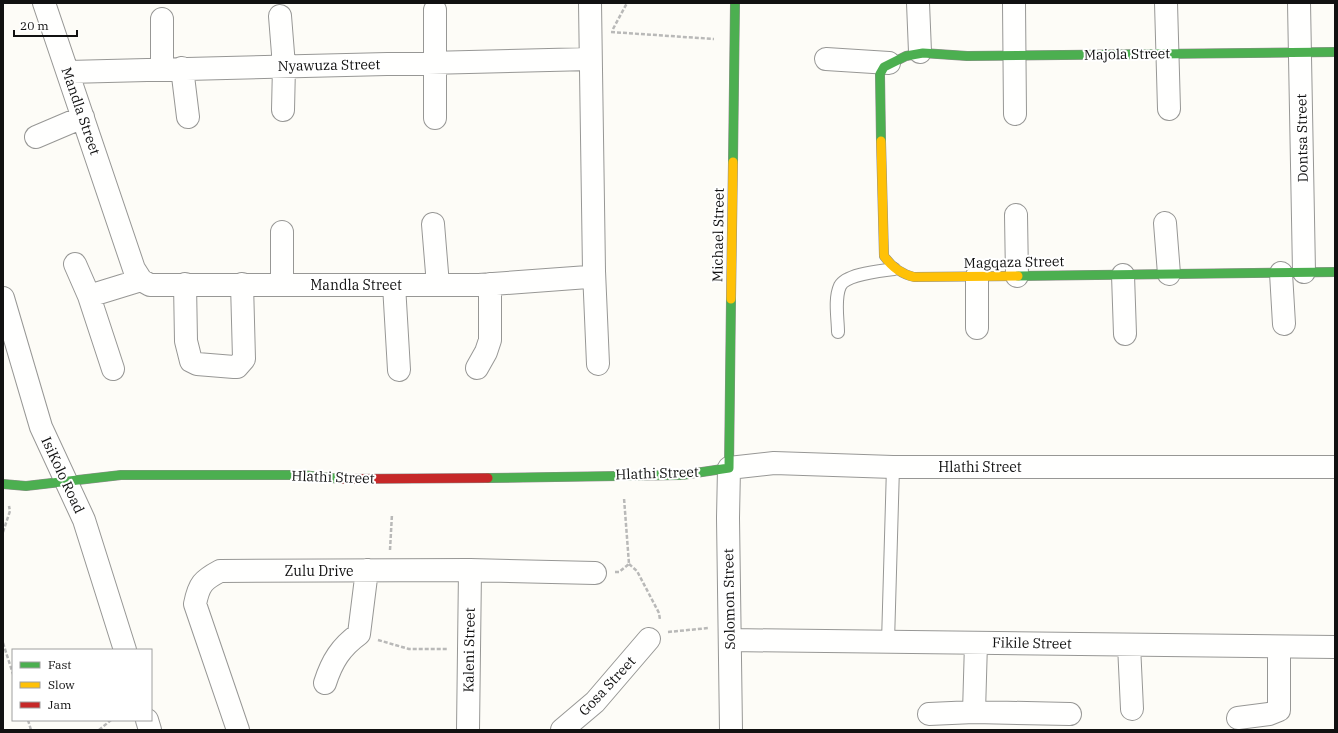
<svg xmlns="http://www.w3.org/2000/svg" width="1338" height="733" font-family="'IBM Plex Serif',serif">
	<style>
		.lines { fill: none; stroke-linecap: round; stroke-linejoin: round }
		.lane-casing { stroke: #979795; stroke-width: 14 }
		.street-casing { stroke: #979795; stroke-width: 24 }
		.fast-casing { stroke: #8e8d8b; stroke-width: 10 }
		.slow-casing { stroke: #8e8d8b; stroke-width: 10 }
		.jam-casing { stroke: #8e8d8b; stroke-width: 10 }
		.path { stroke: #b9b9b8; stroke-width: 2.5; stroke-dasharray: 4 2; stroke-linecap: butt }
		.lane { stroke: #fffffe; stroke-width: 12 }
		.street { stroke: #fffffe; stroke-width: 22 }
		.fast { stroke: #4caf50; stroke-width: 9 }
		.slow { stroke: #ffc107; stroke-width: 9 }
		.jam { stroke: #c62828; stroke-width: 9 }
		.labels { text-anchor: middle; dominant-baseline: central; stroke-width: 4; stroke-linejoin: round; paint-order: stroke }
		.street-label { font-size: 14px; fill: #111; stroke: #fff }
	</style>
	<rect width="100%" height="100%" fill="#fdfcf7"/>
	<g class="lines">
		<defs>
			<path id="lane" d="M838,332C838,319 834,299 840,286C846,274 881,271 894,269
				M888,642L893,467"/>
			<path id="street" d="M44,3L134,269L141,280L150,285H479L588,277L594,271L590,3
				M918,3L920,52
				M1166,3L1169,109
				M1299,3L1304,272
				M1014,4L1015,114
				M435,10V118
				M280,16L284,66L283,110
				M826,59L889,63
				M162,68V19
				M182,68L188,117
				M68,72L590,59
				M36,137L83,117
				M1016,215L1017,276
				M1165,223L1169,274
				M433,224L438,285
				M75,264L89,296
				M594,271L598,364
				M1281,273L1284,324
				M1123,275L1125,334
				M977,276V328
				M185,284L186,341L191,361L197,364L234,367H237L244,359L242,284
				M282,285V232
				M394,285L399,370
				M3,298L41,427L84,520L125,650
				M477,368L486,352L490,340V284
				M113,369L89,296L141,280
				M730,640L1335,647
				M1129,645L1132,709
				M325,683C332,661 341,647 359,634L367,570
				M974,712L1070,714
				M929,714L974,712L976,643
				M1238,718L1269,714L1279,710V647
				M147,720L150,730
				M238,730L195,604C199,584 203,580 220,571L470,570L595,573
				M468,730L470,570
				M562,730L595,702L649,639
				M731,730L728,518L729,468L774,463L893,467H1335"/>
			<path id="fast" d="M881,141L880,74L884,67L906,56L923,53L967,56L1335,52
				M733,162L735,3
				M1018,276L1335,272
				M488,478L682,475L729,468L731,299
				M3,484L26,486L121,475H302L341,479"/>
			<path id="slow" d="M881,141L884,256C892,267 901,274 914,277L1018,276
				M731,299L733,162"/>
			<path id="jam" d="M341,479L488,478"/>
		</defs>
		<use href="#lane" class="lane-casing"/>
		<use href="#street" class="street-casing"/>
		<use href="#fast" class="fast-casing"/>
		<use href="#slow" class="slow-casing"/>
		<use href="#jam" class="jam-casing"/>
		<path class="path" d="M613,29L627,3
			M611,32L714,39
			M3,532L10,511L9,506
			M390,550L392,514
			M629,564L637,571L659,613L660,620
			M615,572H619L629,564L624,498
			M668,632L709,628
			M378,640L409,649H448
			M3,643L13,674
			M28,720L31,730
			M99,730L111,720"/>
		<use href="#lane" class="lane"/>
		<use href="#street" class="street"/>
		<use href="#fast" class="fast"/>
		<use href="#slow" class="slow"/>
		<use href="#jam" class="jam"/>
	</g>
	<g class="labels">
		<g class="street-label">
			<text transform="translate(1127 54) rotate(-1)">Majola Street</text>
			<text transform="translate(329 65) rotate(-1)">Nyawuza Street</text>
			<text transform="translate(81 111) rotate(71)">Mandla Street</text>
			<text transform="translate(1302 138) rotate(-91)">Dontsa Street</text>
			<text transform="translate(718 235) rotate(-89)">Michael Street</text>
			<text transform="translate(1014 262) rotate(-1)">Magqaza Street</text>
			<text x="356" y="285">Mandla Street</text>
			<text x="980" y="467">Hlathi Street</text>
			<text transform="translate(657 473) rotate(-2)">Hlathi Street</text>
			<text transform="translate(63 475) rotate(65)">IsiKolo Road</text>
			<text transform="translate(333 477) rotate(2)">Hlathi Street</text>
			<text x="319" y="571">Zulu Drive</text>
			<text transform="translate(729 599) rotate(-91)">Solomon Street</text>
			<text transform="translate(1032 643) rotate(1)">Fikile Street</text>
			<text transform="translate(469 650) rotate(-89)">Kaleni Street</text>
			<text transform="translate(607 686) rotate(-47)">Gosa Street</text>
		</g>
	</g>
	<rect width="1338" height="733" fill="none" stroke="#111111" stroke-width="8"/>
	<rect x="12" y="649" width="140" height="72" fill="#ffffff" stroke="#a0a0a0"/>
	<rect x="20" y="662" width="20" height="6" fill="#4caf50" stroke="#a0a0a0"/>
	<text x="48" y="669" font-size="12" fill="#111111">Fast</text>
	<rect x="20" y="682" width="20" height="6" fill="#ffc107" stroke="#a0a0a0"/>
	<text x="48" y="689" font-size="12" fill="#111111">Slow</text>
	<rect x="20" y="702" width="20" height="6" fill="#c62828" stroke="#a0a0a0"/>
	<text x="48" y="709" font-size="12" fill="#111111">Jam</text>
	<path d="M14 30v6h63v-6" fill="none" stroke="#111111" stroke-width="2"/>
	<text x="20" y="30" font-size="12" fill="#111111" stroke="#ffffff" stroke-width="3" paint-order="stroke">20 m</text>
</svg>
